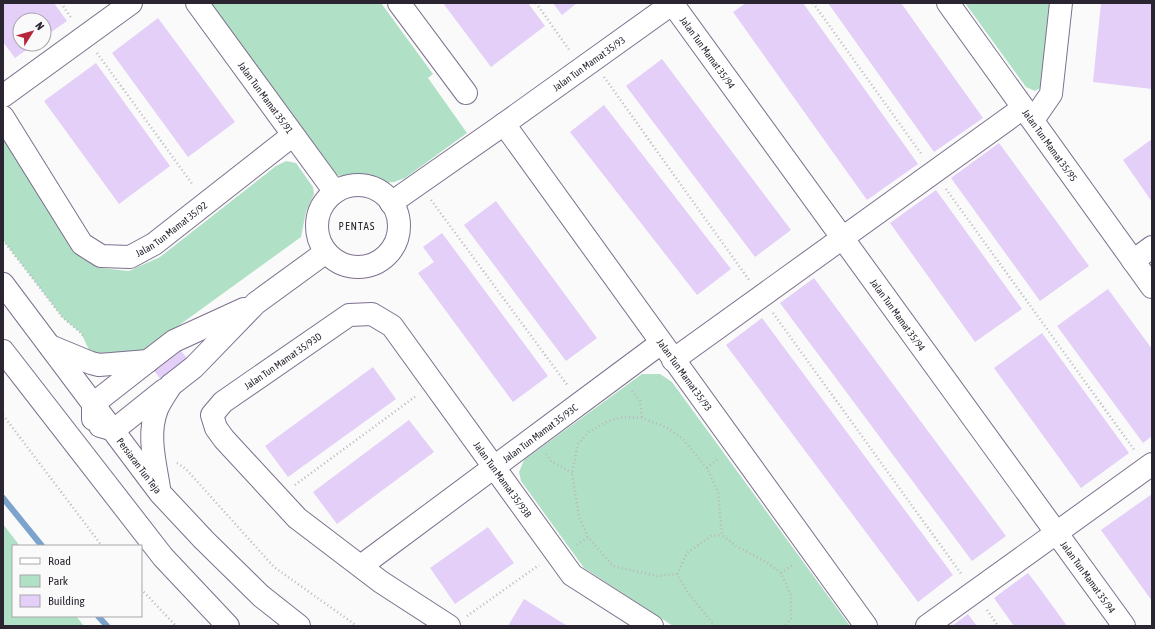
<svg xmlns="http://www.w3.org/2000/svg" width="1155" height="629" font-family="'Asap Condensed',sans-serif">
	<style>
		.green { fill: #b0e1c7 }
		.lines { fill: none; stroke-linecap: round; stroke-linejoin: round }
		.stream { stroke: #7ba3cb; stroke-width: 6 }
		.building { fill: #e3cff8 }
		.minor-casing { stroke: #7d708d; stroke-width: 24 }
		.major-casing { stroke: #7d708d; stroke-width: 24 }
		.path { stroke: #b9b7bb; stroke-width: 2.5; stroke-dasharray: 1 3; stroke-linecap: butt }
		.minor { stroke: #fff; stroke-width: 22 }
		.major { stroke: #fff; stroke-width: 22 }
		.labels { text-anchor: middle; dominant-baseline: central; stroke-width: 3.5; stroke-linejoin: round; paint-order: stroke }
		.street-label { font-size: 10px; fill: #2b2531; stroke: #fafafa }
		.neighbourhood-label { font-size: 11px; letter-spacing: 1px; fill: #2b2531; stroke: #fafafa }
	</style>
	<rect width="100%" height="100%" fill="#fafafa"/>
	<path class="green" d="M208,3H381L433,74L428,78L467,133L405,178L394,182L383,183L366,178L345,179L333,172Z
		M965,3H1051L1042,87L1035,91L1026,87Z
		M3,138L76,250L100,268L129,271L160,257L276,166L286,161L296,163L313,187L314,194L306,212L301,237L145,350L91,354L81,333L63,318L3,240Z
		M642,374H660L672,382L850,626H673L584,568L521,481L519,472L524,460Z
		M3,524L20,546H13V616H76L84,626H3Z"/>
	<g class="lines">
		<path class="stream" d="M3,498L42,546
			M98,616L107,626"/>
	</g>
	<path class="building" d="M3,3H54L67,21L44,37V20H20V44H35L15,58L3,42Z
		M443,3H528L545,26L491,67Z
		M553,3H577L562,15Z
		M746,3H803L918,164L867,200L733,12Z
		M828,3H901L983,118L934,152Z
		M1101,3H1152V89L1093,82Z
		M158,18L235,122L188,157L112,53Z
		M662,59L791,230L755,257L626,86Z
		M96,63L170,166L119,204L44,101Z
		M604,105L731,269L697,295L570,132Z
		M1152,139V202L1123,160Z
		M999,143L1089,266L1040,301L951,178Z
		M936,190L1022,309L975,342L890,223Z
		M496,201L597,338L566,361L464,225Z
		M442,233L548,376L513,402L418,273L434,262L423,247Z
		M814,278L1006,536L972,561L780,303Z
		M1108,289L1152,349V436L1143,443L1057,326Z
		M762,318L953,575L918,602L726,345Z
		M1042,333L1129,453L1081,488L994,368Z
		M179,348L189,361L162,381L152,368Z
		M373,367L396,399L288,477L265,446Z
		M409,420L434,452L337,524L313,492Z
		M1152,494V601L1101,530Z
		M488,527L514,563L455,604L430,568Z
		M1028,573L1041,590L1067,626H1014L994,598Z
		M524,599L561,622L568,626H508Z
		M968,614L977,626H952Z"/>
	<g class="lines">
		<defs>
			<g id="minor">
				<path id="s1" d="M197,3L335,192"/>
				<path d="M399,3L466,93"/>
				<path id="s2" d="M672,3L1124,626"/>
				<path id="s3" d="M948,3L1152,287"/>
				<path d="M3,96L131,3"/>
				<path id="s4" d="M3,117L82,244L101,256L130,257L154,244L293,135"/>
				<path d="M1033,120L1051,94L1061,3"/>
				<path id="s5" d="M504,124L866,626"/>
				<circle cx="358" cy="226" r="41"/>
				<path id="s6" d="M391,203L504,124L673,3"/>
				<path d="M1133,261L1152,247"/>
				<path d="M673,360L1023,108"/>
				<path d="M148,361L174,341L244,309"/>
				<path d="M171,385L194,367L256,303L326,252"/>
				<path id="s7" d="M361,566L661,343"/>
				<path id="s8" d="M449,626L381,582L297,518L224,439L216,428L212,415L223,402L349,315L372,314L392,326L572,575L652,626"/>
				<path d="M927,626L1152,464"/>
			</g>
			<g id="major">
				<path id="s9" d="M3,284L160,493L204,540L261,596L299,626"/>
				<path d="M50,346L91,363L99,365L148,361"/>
				<path d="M3,351L163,557L228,626"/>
				<path d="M93,419V404L148,361"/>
				<path d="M100,426L114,430L164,390"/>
				<path d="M159,488C155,462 147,434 157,409C160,401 167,392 171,385"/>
			</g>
		</defs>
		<use href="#minor" class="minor-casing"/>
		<use href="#major" class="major-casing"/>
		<path class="path" d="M61,3L72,19
			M536,3L570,51
			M813,3L922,155
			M97,53L193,185
			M604,77L749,280
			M946,189L1135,451
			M431,200L568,386
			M3,240L63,318L81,333L83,336
			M773,313L962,575
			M632,391L640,401L642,418
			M3,415L102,546
			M546,454L551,461L572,473
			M177,463L186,469L274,567L357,626
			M707,468L719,458
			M295,485L416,396
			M577,545L588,537
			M781,573L794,564
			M677,574L687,553L711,536L722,535
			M141,589L176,626
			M987,610L998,626
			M467,616L539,565
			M715,626L688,593L677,574L657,576L613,566L588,537L579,517L572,473L578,444L589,432L608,421L624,417L642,418L666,427L682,438L707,468L718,492L722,535L736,546L766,562L781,573L791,595V618L785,626"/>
		<use href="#minor" class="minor"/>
		<use href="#major" class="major"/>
	</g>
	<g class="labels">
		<g class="street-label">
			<text stroke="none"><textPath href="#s2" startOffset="61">Jalan Tun Mamat 35/94</textPath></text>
			<text stroke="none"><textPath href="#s6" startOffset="242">Jalan Tun Mamat 35/93</textPath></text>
			<text stroke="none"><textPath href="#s1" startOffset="117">Jalan Tun Mamat 35/91</textPath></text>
			<text stroke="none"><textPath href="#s3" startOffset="175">Jalan Tun Mamat 35/95</textPath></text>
			<text stroke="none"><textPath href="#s4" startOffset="251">Jalan Tun Mamat 35/92</textPath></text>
			<text stroke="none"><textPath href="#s2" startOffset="385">Jalan Tun Mamat 35/94</textPath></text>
			<text stroke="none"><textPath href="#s8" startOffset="411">Jalan Tun Mamat 35/93D</textPath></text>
			<text stroke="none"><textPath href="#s5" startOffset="309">Jalan Tun Mamat 35/93</textPath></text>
			<text stroke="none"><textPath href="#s7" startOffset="223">Jalan Tun Mamat 35/93C</textPath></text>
			<text stroke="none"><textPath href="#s9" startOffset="227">Persiaran Tun Teja</textPath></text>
			<text stroke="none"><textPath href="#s8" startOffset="727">Jalan Tun Mamat 35/93B</textPath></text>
			<text stroke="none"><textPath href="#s2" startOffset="709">Jalan Tun Mamat 35/94</textPath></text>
		</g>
		<g class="neighbourhood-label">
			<text x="357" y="226">PENTAS</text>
		</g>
	</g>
	<rect width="1155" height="629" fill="none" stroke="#2b2531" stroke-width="8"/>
	<rect x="12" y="545" width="130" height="72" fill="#fafafa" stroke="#a7a5aa"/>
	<rect x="20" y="558" width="20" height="6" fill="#ffffff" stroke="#a7a5aa"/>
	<text x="48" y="565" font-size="12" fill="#2b2531">Road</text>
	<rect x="20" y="575" width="20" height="12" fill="#b0e1c7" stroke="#a7a5aa"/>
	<text x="48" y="585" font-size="12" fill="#2b2531">Park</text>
	<rect x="20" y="595" width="20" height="12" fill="#e3cff8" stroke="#a7a5aa"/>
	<text x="48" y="605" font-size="12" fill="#2b2531">Building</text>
	<g transform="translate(32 32) rotate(53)"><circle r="19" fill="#fafafa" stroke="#a7a5aa"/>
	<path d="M0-3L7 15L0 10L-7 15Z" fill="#b7253a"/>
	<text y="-6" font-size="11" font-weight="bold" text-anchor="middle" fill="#2b2531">N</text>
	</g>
</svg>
